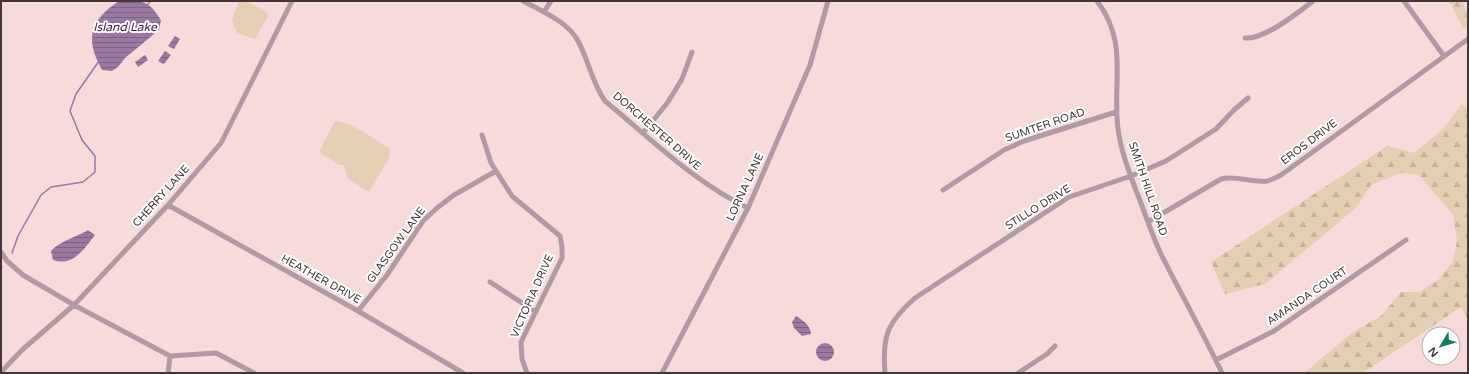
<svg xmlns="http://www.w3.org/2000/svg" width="1469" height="374" font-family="'Varela Round',sans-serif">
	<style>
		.grass { fill: #e3d0b4 }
		.forest { fill: url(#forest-firs) }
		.water { fill: url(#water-rules) }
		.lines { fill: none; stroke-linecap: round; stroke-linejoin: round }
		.stream { stroke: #9979a1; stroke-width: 1.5 }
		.minor { stroke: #b19aa4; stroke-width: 5 }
		.labels { text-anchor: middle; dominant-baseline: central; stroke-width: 4; stroke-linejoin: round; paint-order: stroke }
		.street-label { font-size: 11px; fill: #423636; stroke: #fff }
		.water-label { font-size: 12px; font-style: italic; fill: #42184c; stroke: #fff }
	</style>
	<defs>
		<pattern id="forest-firs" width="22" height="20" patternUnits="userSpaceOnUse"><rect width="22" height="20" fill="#e3d0b4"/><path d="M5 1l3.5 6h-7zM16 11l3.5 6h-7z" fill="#c4b39b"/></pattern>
		<pattern id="water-rules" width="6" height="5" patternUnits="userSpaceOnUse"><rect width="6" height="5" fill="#9979a1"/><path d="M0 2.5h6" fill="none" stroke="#7e6484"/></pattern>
	</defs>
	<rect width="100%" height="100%" fill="#f7dbda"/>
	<path class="grass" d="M239,1H246L267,12L268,16L255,39L237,33L232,20Z
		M335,121C354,123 374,139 390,149L389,158L369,192L348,179L344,165H339L319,152Z"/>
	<path class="forest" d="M1449,1H1462L1468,15V27L1463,28Z
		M1462,104L1468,110V320L1461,307L1363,373H1304L1353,332L1381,316L1401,292H1419L1438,280L1453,262L1457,241L1453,215L1419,175L1401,173L1371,185L1357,207L1265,284L1225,294L1211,262L1387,146L1414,153L1442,130Z"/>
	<path class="water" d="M119,1C145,1 148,0 161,20L159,30L125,58L118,67L112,71L102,70C85,39 89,21 119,1Z
		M175,36L180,39L174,49L168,46Z
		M165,51L171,55L164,64L158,61Z
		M145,55L148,60L138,67L135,62Z
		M88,230L95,235C84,249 73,267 53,260L51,251C61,240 75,238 88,230Z
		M796,316C804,321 810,325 811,334L802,336L794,328L792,322Z
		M816 352a9 9 0 1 1 18 0a9 9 0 1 1-18 0Z"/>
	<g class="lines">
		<path class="stream" d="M148,4L151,1
			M12,253L18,236L41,195L51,187L83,182L95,172V156L82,140L70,111L76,94L99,61
			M1,269L2,267"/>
		<path class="minor" d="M523,1C542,11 568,22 578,41C589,61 592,83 605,101C651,139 694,182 748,208
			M1097,1C1129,43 1112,81 1118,129C1121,151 1129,172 1137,193C1145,213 1152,235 1161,254C1181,294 1203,333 1222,373
			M1404,1L1444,56
			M544,12L551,1
			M1245,38C1264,40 1299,12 1313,1
			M643,133L668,102L682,79L692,52
			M482,135L491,163L512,196L560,236L562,247V258L521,342L522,359L527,373
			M943,190L1004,150L1024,141L1116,112
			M168,205L358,311L463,373
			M1148,222L1221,179C1236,175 1251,183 1267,181C1272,180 1277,177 1281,175L1468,39
			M1,252L7,261L23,275L74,305L170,356L216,353L254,373
			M490,282L536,312
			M358,311L387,275L423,221L437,208L454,195L496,171
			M1216,360L1274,331L1406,240
			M1,372L22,350L74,305L168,205L221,143L292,1
			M168,373L170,356
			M662,373L748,208L810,65L828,1
			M885,373C882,336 887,323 915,298L1069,197L1131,176L1166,161L1216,129L1234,110L1248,98
			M1018,373L1047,354L1055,346"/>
	</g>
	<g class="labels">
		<g class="street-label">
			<text transform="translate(1045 125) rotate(-19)">SUMTER ROAD</text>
			<text transform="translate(657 131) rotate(41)">DORCHESTER DRIVE</text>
			<text transform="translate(1309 142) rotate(-37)">EROS DRIVE</text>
			<text transform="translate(745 187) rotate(-65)">LORNA LANE</text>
			<text transform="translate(1148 189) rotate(71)">SMITH HILL ROAD</text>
			<text transform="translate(161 196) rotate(-48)">CHERRY LANE</text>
			<text transform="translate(1038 207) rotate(-32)">STILLO DRIVE</text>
			<text transform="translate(396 245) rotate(-54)">GLASGOW LANE</text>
			<text transform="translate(321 279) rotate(29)">HEATHER DRIVE</text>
			<text transform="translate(532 296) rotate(-66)">VICTORIA DRIVE</text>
			<text transform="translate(1307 296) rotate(-34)">AMANDA COURT</text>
		</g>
		<g class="water-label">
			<text x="125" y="27">Island Lake</text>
		</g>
	</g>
	<rect width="1469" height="374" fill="none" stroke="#423636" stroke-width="4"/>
	<g transform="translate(1441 346) rotate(232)"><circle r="19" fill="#ffffff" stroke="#b3afaf"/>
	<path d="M0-3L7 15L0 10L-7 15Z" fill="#11805c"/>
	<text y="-6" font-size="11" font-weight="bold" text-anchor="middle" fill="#423636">N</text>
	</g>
</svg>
